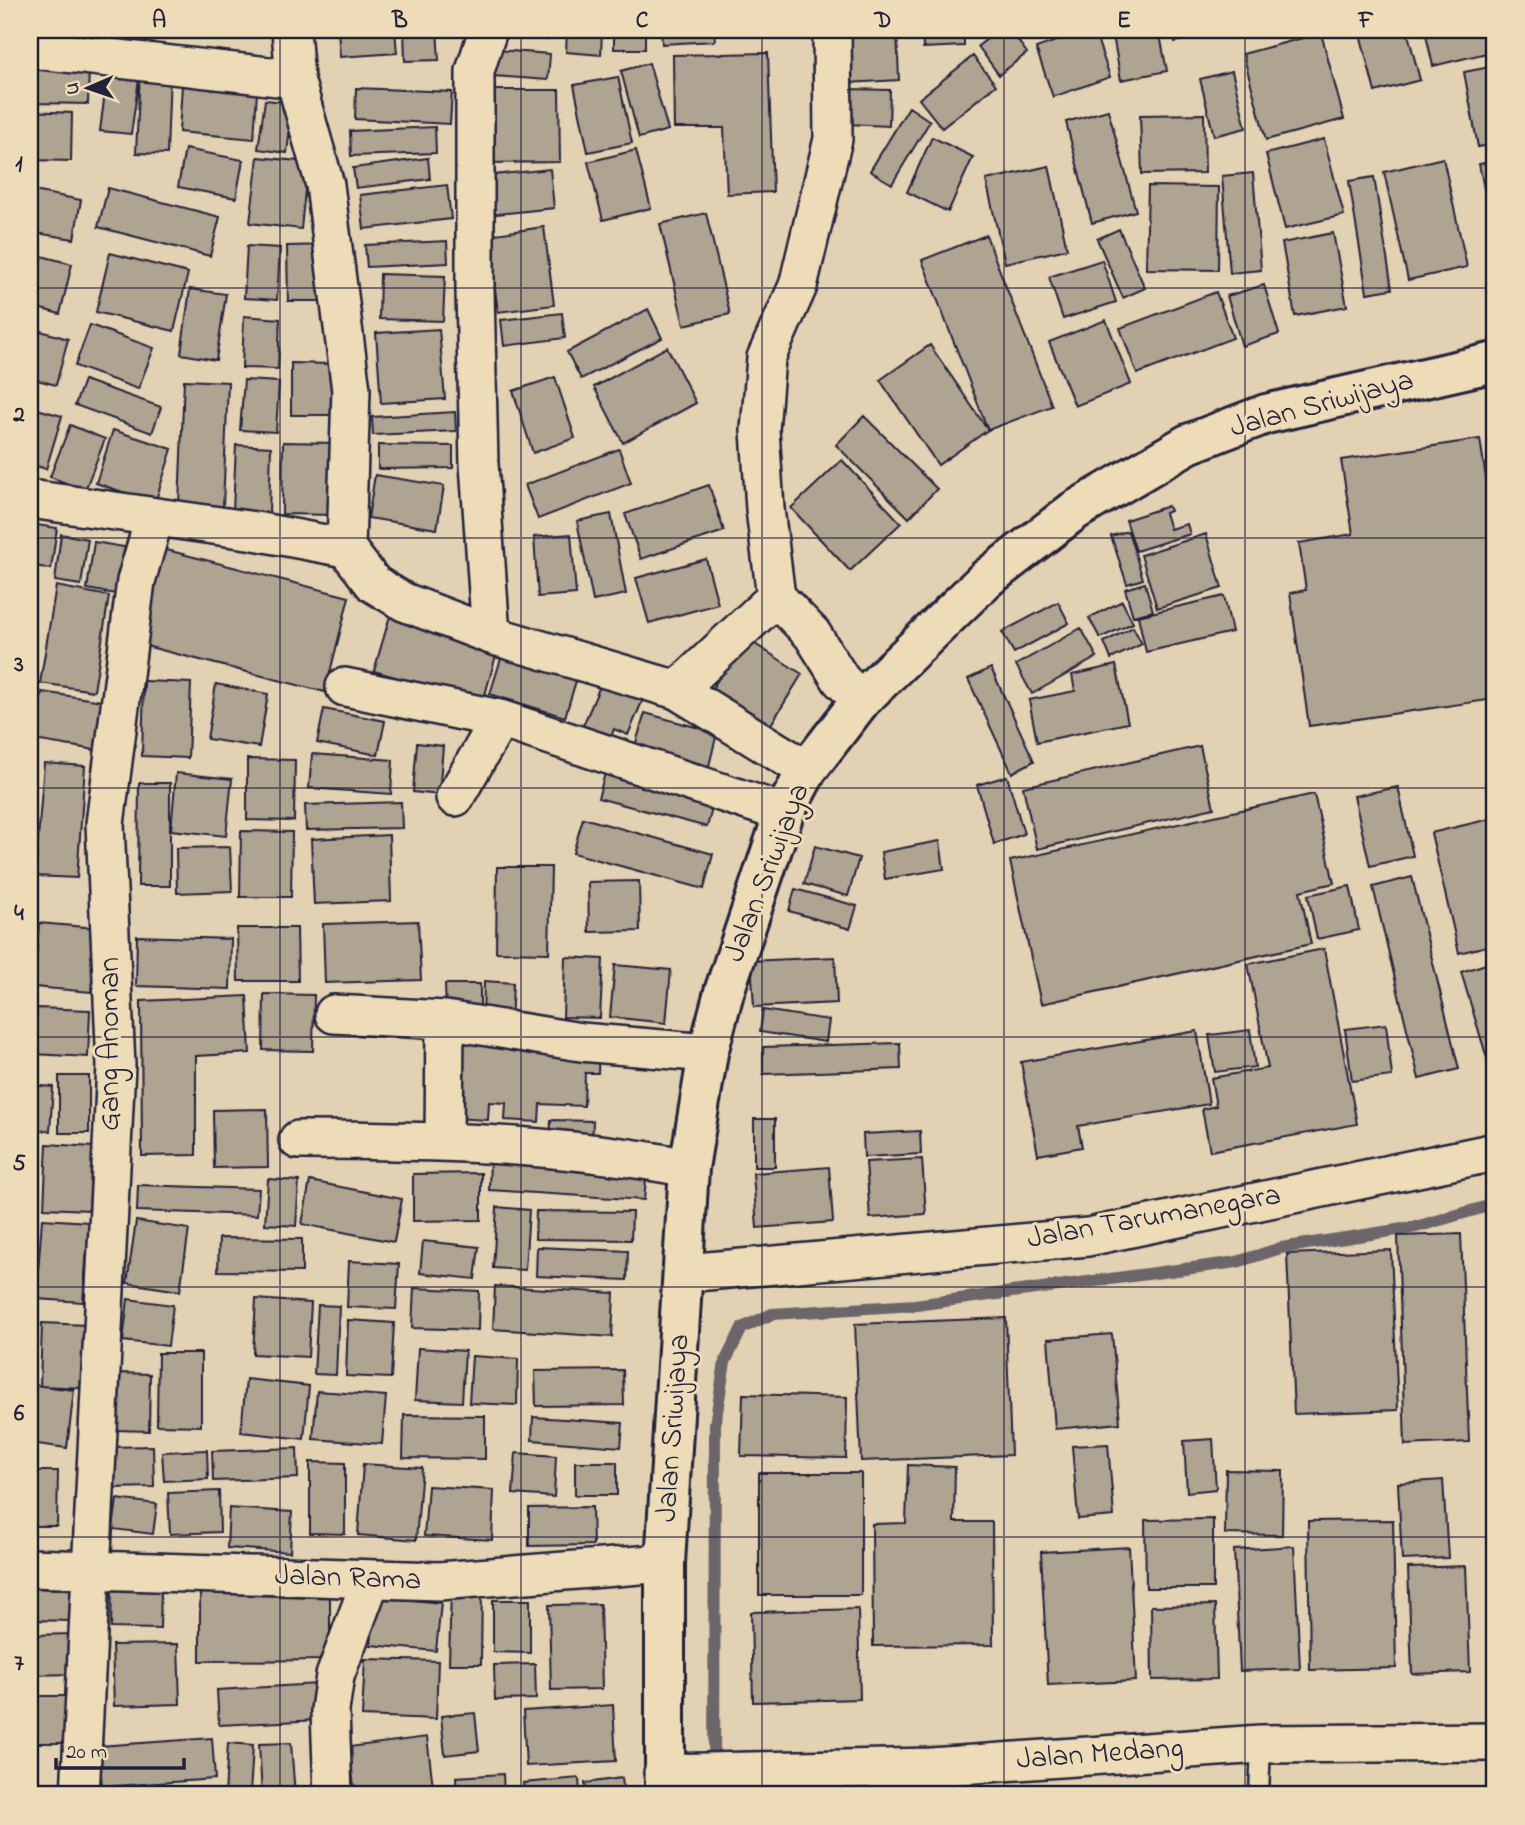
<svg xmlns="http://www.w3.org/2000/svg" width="1525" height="1825" font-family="'Indie Flower',sans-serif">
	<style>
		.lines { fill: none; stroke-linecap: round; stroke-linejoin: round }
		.stream { stroke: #6c6569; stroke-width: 12 }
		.building { fill: #afa392; stroke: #22223b; stroke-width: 2 }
		.lane-casing { stroke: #22223b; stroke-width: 23 }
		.street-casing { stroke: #22223b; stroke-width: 42 }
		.secondary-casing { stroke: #22223b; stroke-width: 44 }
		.lane { stroke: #eedcb9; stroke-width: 18 }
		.street { stroke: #eedcb9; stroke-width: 37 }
		.secondary { stroke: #eedcb9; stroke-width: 38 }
		.grid { fill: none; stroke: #22223b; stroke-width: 2; stroke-opacity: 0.55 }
		.labels { text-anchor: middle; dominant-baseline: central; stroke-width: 6; stroke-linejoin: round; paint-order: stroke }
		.street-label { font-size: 30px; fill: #22223b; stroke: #eedcb9 }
		.neatline { fill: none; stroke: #22223b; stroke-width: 2.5 }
		.grid-label { font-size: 23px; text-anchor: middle; font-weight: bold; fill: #22223b }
	</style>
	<rect width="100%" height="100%" fill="#e2d1b2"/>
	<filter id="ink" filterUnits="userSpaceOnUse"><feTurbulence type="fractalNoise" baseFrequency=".0143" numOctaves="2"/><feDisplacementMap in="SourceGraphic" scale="14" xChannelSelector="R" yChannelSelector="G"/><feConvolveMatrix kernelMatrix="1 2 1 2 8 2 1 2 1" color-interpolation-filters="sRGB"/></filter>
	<g filter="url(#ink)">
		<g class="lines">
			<path class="stream" d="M714,1795L715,1424L725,1362L742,1328L772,1314L915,1305L1237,1262L1281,1248L1416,1227L1495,1204"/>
		</g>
		<path class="building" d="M338,30H395L397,53L340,57Z
			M404,30H437L439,60L405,61Z
			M507,30H549L548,40L507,35Z
			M567,30H602L601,55L566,52Z
			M614,30H645V49H614Z
			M661,30H714L715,41L662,44Z
			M847,30H897L899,80L848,83Z
			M922,30H964V46L923,48Z
			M999,30H1010L1027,53L999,75L978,46Z
			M1032,30H1049L1041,39Z
			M1087,30H1094L1110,77L1053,97L1036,48Z
			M1112,30H1159L1167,71L1121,80Z
			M1172,30H1217L1218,31L1175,42Z
			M1359,30H1407L1420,80L1375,92Z
			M1425,30H1495V51L1433,66Z
			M1321,33L1344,119L1266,140L1243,54Z
			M495,50L550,54L548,80L493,76Z
			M768,53L773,192L727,194L724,128H674L673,55Z
			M973,56L996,85L942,128L919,99Z
			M35,62L89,63L88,104L34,103Z
			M649,63L668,130L639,138L621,71Z
			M1495,66V144L1478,147L1464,72Z
			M108,68L140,72L131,134L100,131Z
			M183,70L258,76L254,139L179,132Z
			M1232,71L1246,128L1214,136L1200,79Z
			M140,72L170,73L167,154L136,153Z
			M618,77L632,143L588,152L574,85Z
			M356,88L452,92L450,124L355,119Z
			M848,89L890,90L889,126L847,124Z
			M486,90H559L560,162L487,163Z
			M265,100L293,103L287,153L258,149Z
			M909,107L930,121L892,184L870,171Z
			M1108,110L1136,211L1092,223L1066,122Z
			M31,111L72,113L71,161L30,160Z
			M1204,114L1205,173L1142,174L1140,115Z
			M435,127L436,153L351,156L350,131Z
			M932,137L973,157L948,212L907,192Z
			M1324,139L1344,215L1285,229L1266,154Z
			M185,149L243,160L236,198L178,187Z
			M636,150L651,208L603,220L588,162Z
			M258,157L308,162L301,229L250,223Z
			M428,158L430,179L356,188L353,168Z
			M1443,158L1467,267L1408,280L1384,172Z
			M1495,161V242L1479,164Z
			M1049,166L1067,249L1005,263L986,180Z
			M550,169L554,208L488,215L484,176Z
			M1253,173L1261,270L1230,273L1222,176Z
			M1374,177L1392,289L1367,293L1349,181Z
			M447,185L451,219L364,229L360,195Z
			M1148,186L1219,187L1218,270L1146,269Z
			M108,188L220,217L210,256L98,227Z
			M34,191L81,200L74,239L30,232Z
			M706,213L730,314L684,325L660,224Z
			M544,227L554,305L498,312L488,235Z
			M1119,229L1145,288L1123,298L1097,239Z
			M1333,233L1347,306L1295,316L1282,243Z
			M986,235L1052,406L988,430L922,260Z
			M447,241L448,263L367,267L365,245Z
			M331,245V301H288L287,246Z
			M247,246L280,248L277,300L244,298Z
			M30,253L72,264L60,314L30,306Z
			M110,253L188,273L174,331L96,312Z
			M1102,260L1116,302L1063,319L1049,277Z
			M380,274L445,276L443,321L379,319Z
			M1264,285L1279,334L1242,346L1227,296Z
			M190,289L226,294L216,360L181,354Z
			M1216,292L1233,338L1137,374L1120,328Z
			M648,309L662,338L581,379L567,352Z
			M562,313L565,338L504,346L501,320Z
			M244,316L280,319L278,369L242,368Z
			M1106,320L1131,384L1075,406L1049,342Z
			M90,325L154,348L138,389L75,366Z
			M34,329L68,339L56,385L30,378V345Z
			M439,329L445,399L381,403L376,333Z
			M930,345L988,430L938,465L880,380Z
			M667,347L696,403L623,443L594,387Z
			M291,363L332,364V415H291Z
			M555,377L575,438L533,453L513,391Z
			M84,380L161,407L152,433L75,405Z
			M184,380L228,382L223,507L179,505Z
			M244,380L279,382L276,432L240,430Z
			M30,407L62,416L46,469L30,464Z
			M455,412L456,431L373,435L372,417Z
			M864,416L937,489L909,518L836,445Z
			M70,425L105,439L85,490L50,477Z
			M113,430L172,449L155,503L96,483Z
			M1480,439L1495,537V699L1309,726L1290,593L1306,590L1299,543L1353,534L1341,460Z
			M283,442L337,443L335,515L282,514Z
			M236,445L271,447L269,513L233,511Z
			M378,445L453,446V468L378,469Z
			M619,449L631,483L538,519L525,485Z
			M842,460L901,523L850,571L791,508Z
			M375,475L444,486L437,529L368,518Z
			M709,485L724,531L641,559L625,514Z
			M1168,506L1170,511L1165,513L1170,529L1187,524L1190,534L1136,551L1126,520Z
			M611,514L626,594L593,601L577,521Z
			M30,524L57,528L51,569L30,565Z
			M1128,531L1143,579L1127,584L1111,536Z
			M61,534L88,539L81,585L55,581Z
			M571,534L576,594L538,597L534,537Z
			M1206,534L1222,588L1157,608L1141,555Z
			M94,542L136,549L128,596L87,589Z
			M159,548L349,597L325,692L134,643Z
			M706,559L718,604L649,623L636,578Z
			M1145,583L1153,611L1133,616L1125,589Z
			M56,586L109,596L94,691L40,683Z
			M1224,596L1232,632L1146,652L1138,616Z
			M1122,601L1133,623L1100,638L1089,618Z
			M1058,602L1069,623L1014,653L1002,632Z
			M392,609L500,641L483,702L374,671Z
			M1133,627L1142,644L1111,659L1104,642Z
			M1081,628L1097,657L1032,694L1016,665Z
			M744,637L802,674L770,726L712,689Z
			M504,649L579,671L565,717L490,694Z
			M1116,665L1128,723L1037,742L1029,700L1075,691L1072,675Z
			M991,668L1034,761L1012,773L968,679Z
			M603,679L644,697L628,735L614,729L610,739L582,728Z
			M144,681L191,683L188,758L142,756Z
			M216,684L268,694L259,747L207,739Z
			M42,692L103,701L96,750L34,740Z
			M324,709L385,721L378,755L317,743Z
			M645,713L717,733L709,766L635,746Z
			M417,743L443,746L439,795L413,792Z
			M1200,746L1214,808L1037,849L1023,787Z
			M312,754L393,760L391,794L309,788Z
			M247,759L295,760L294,821L247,820Z
			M44,763L85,766L77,878L35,876Z
			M606,770L715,798L707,827L598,798Z
			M176,773L232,779L226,836L171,830Z
			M1007,776L1024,834L994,844L977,785Z
			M139,783H170V886H138Z
			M1398,787L1413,856L1370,866L1354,796Z
			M1314,794L1334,883L1300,891L1311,944L1041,1004L1010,861Z
			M401,802L402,828L306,830L305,805Z
			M583,818L713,854L704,889L573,853Z
			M1494,818L1495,944L1459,953L1431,833Z
			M241,831L292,832L291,897H240Z
			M389,835L391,901L314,904L311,839Z
			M940,841L944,869L885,879L881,852Z
			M815,846L859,858L848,896L804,884Z
			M230,847L232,891L177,893L176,848Z
			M497,867H551L549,953L496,952Z
			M1412,877L1459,1069L1419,1079L1373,887Z
			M639,881L640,931L589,932L588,882Z
			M1350,886L1359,930L1317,939L1308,895Z
			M795,889L857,906L850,929L789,911Z
			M418,921L421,980L325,983L323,924Z
			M39,923L96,928L91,992L34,987Z
			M237,928H297L298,981H238Z
			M137,936L231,939L230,989L136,986Z
			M1324,949L1357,1124L1210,1151L1202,1109L1216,1106L1211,1078L1268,1068L1248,964Z
			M565,957L603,959L600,1018L563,1017Z
			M835,957L837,1003L754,1007L751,961Z
			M1495,961V1078H1493L1461,972Z
			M615,965L671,970L666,1023L610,1017Z
			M484,981L513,983L511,1023L483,1021Z
			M445,984H480V1014L446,1013Z
			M264,994L314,995L313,1051L263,1050Z
			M247,996L250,1053L196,1056V1155L142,1156L141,1001Z
			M37,1008L90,1010L88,1057L34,1054Z
			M763,1010L829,1020L826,1042L760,1032Z
			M1386,1024L1392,1076L1352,1081L1345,1029Z
			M1250,1030L1255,1067L1215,1072L1209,1035Z
			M1197,1031L1209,1104L1078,1126L1082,1147L1038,1155L1021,1062Z
			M457,1040L599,1047L598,1073H585L584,1106L540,1104L539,1122L505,1120L506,1103L489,1102L488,1120L453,1118Z
			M900,1043L901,1069L763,1074V1047Z
			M59,1076H89V1133H59Z
			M30,1085L53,1087L50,1131L30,1130Z
			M267,1109L268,1167L214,1168L213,1110Z
			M754,1119H775V1167H754Z
			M551,1120L593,1121L592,1146H550Z
			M920,1131L921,1154L864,1157L863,1134Z
			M47,1144L93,1147L89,1210L44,1208Z
			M922,1159L926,1214L870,1218L866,1162Z
			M490,1160L647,1170L644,1200L489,1190Z
			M829,1167L833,1222L757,1228L753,1173Z
			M481,1173V1220L413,1221V1174Z
			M268,1179L299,1181L296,1226L265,1224Z
			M310,1181L402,1199L394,1242L302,1224Z
			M138,1185L259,1189L257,1215L137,1211Z
			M497,1207L529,1210L525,1270L493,1268Z
			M536,1211L632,1212L631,1240L535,1239Z
			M42,1219L89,1222L83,1302L36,1299Z
			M136,1221L189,1229L180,1291L127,1283Z
			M1490,1229H1495V1313H1491Z
			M1461,1234L1469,1442L1405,1445L1398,1236Z
			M219,1238L302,1239V1272L218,1271Z
			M423,1241L479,1247L475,1279L420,1273Z
			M537,1247L628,1251L627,1280L536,1276Z
			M1391,1250L1398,1410L1294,1414L1287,1254Z
			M349,1261L399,1264L396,1309L347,1307Z
			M495,1286L614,1293L612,1337L493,1329Z
			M414,1288L479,1291L478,1330L412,1328Z
			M128,1299L173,1305L168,1346L123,1341Z
			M256,1299L311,1303L308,1357L253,1354Z
			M318,1305L339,1306L336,1375L314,1374Z
			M1006,1318L1011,1455L861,1461L855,1324Z
			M348,1320L394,1323L391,1378L346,1376Z
			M42,1323L87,1325L85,1388L40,1386Z
			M1112,1334L1120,1423L1055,1429L1048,1339Z
			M418,1348L465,1351L462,1402L415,1400Z
			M158,1353H201V1426L157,1425Z
			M472,1356L518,1359L517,1405L469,1403Z
			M623,1370L624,1405L536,1406L535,1371Z
			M117,1373L150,1374L149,1431L115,1430Z
			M246,1379L309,1386L304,1439L241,1432Z
			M35,1385L74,1390L67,1448L30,1443Z
			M317,1391L386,1396L382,1444L313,1439Z
			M743,1394L847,1397L846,1458L741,1456Z
			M404,1415L485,1416V1459L403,1458Z
			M533,1417L623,1423L621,1447L532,1440Z
			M1213,1439L1216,1489L1187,1492L1184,1441Z
			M1108,1444L1114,1516L1078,1519L1072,1446Z
			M153,1446L154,1487L110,1488V1447Z
			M297,1448L298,1478L213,1481L212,1451Z
			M207,1450L208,1479L164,1481L162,1452Z
			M516,1453L556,1456L554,1497L513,1494Z
			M310,1462L345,1463V1534L310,1533Z
			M575,1462H617V1495H575Z
			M363,1464L422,1468L416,1540L358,1535Z
			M908,1465L955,1467L954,1522H992L993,1645L873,1646L872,1524L906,1523Z
			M1226,1470L1283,1471L1282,1535L1225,1534Z
			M30,1471H58L57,1526H30Z
			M759,1473H861V1595H759Z
			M1443,1480L1448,1558L1402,1560L1398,1483Z
			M428,1486L494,1490L492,1540L424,1536Z
			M219,1491L220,1532L170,1534L168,1493Z
			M117,1499L157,1504L153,1534L113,1529Z
			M592,1507L593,1545L529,1546V1508Z
			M229,1508L292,1512L290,1552L227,1548Z
			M1213,1519V1588H1146L1145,1520Z
			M1393,1520L1396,1668L1310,1670L1308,1521Z
			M1294,1546L1300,1669L1240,1671L1234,1550Z
			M1129,1547L1136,1681L1048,1685L1041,1552Z
			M1466,1566L1470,1672L1412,1674L1408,1568Z
			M112,1586L161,1587L160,1629L111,1628Z
			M30,1588L71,1589L70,1621L30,1620Z
			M451,1588H482L481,1664H449Z
			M200,1592H330V1660L200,1661Z
			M376,1596L441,1603L436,1651L371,1645Z
			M493,1600H530V1653L493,1652Z
			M600,1604L602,1689L551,1690L549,1605Z
			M1215,1605L1217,1679L1152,1680L1151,1606Z
			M858,1609L860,1699L753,1702L751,1612Z
			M74,1634L76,1674L30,1675V1635Z
			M178,1644L180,1704L114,1706L112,1645Z
			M365,1659L438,1661L436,1719L362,1716Z
			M535,1664L536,1699L495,1700L494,1665Z
			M317,1684L319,1720L219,1725L217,1690Z
			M30,1696H66V1743H30Z
			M613,1705L616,1761L526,1766L523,1711Z
			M475,1713L479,1751L445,1755L441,1716Z
			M427,1737L434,1795H355L349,1747Z
			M212,1738L215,1779L102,1787L99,1746Z
			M228,1743L253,1745L250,1795H225Z
			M291,1743L295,1795H262L259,1744Z
			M30,1767H34V1795H30Z
			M503,1774L504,1795H457L456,1777Z
			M579,1778L580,1795H524L523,1783Z
			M622,1778L624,1795H587L585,1783Z"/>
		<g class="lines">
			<defs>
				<path id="lane" d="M1259,1795L1261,1744"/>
				<path id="street" d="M291,30L295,79L325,185L351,390L346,548
					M488,30L475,71V290L479,464L491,635
					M832,30L833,139L798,286L766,358L760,430L765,509L776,597L812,634L841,680L861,700
					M30,49L295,79
					M30,499L255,531L346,548L374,584L404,602L491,635L677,690L776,597
					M345,687L500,719L784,813
					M677,690L807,770
					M455,797L500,719
					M334,1014L445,1020L581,1042L708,1053
					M298,1140C429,1140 561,1143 689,1168
					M444,1140L445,1020
					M685,1273L1088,1237L1495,1152
					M30,1568L439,1581L665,1563
					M663,1773L931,1767L1261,1744L1495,1742
					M80,1795L116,1066L105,824L136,581L154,519
					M333,1795L330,1710L335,1676L371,1579"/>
				<path id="secondary" d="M665,1795V1563L689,1168L708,1053L724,992L784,813L807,770L861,700L986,579L1074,511L1188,444L1266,414L1495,362"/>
			</defs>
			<use href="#lane" class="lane-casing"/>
			<use href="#street" class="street-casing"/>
			<use href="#secondary" class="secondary-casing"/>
			<use href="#lane" class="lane"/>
			<use href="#street" class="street"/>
			<use href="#secondary" class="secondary"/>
		</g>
	</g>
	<path class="grid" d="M280,30V1795M521,30V1795M762,30V1795M1004,30V1795M1245,30V1795M30,288H1495M30,538H1495M30,788H1495M30,1037H1495M30,1287H1495M30,1537H1495"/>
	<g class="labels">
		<g class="street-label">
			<text transform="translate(1322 405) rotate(-15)">Jalan Sriwijaya</text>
			<text transform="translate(768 873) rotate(-69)">Jalan Sriwijaya</text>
			<text transform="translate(111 1044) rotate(-90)">Gang Anoman</text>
			<text transform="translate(1154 1218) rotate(-10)">Jalan Tarumanegara</text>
			<text transform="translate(674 1428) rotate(-86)">Jalan Sriwijaya</text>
			<text transform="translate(348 1579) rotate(2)">Jalan Rama</text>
			<text transform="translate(1100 1755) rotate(-4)">Jalan Medang</text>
		</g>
	</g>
	<rect width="1525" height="1825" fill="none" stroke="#eedcb9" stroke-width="77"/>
	<g transform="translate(88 88) rotate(268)" stroke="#eedcb9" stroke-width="5" paint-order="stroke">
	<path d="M0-5L12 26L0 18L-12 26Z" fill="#22223b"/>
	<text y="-10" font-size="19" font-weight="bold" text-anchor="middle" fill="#22223b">U</text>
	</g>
	<path d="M56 1758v10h128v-10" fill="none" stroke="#22223b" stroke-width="3.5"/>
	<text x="66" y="1758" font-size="21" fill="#22223b" stroke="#eedcb9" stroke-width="5" paint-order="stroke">20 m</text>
	<rect x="38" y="38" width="1448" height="1748" class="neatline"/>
	<g class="grid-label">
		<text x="159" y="27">A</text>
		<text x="400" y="27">B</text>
		<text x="642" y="27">C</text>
		<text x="883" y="27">D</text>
		<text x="1124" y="27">E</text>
		<text x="1366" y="27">F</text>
		<text x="19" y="171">1</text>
		<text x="19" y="421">2</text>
		<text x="19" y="671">3</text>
		<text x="19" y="920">4</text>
		<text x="19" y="1170">5</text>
		<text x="19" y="1420">6</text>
		<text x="19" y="1670">7</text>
	</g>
</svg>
